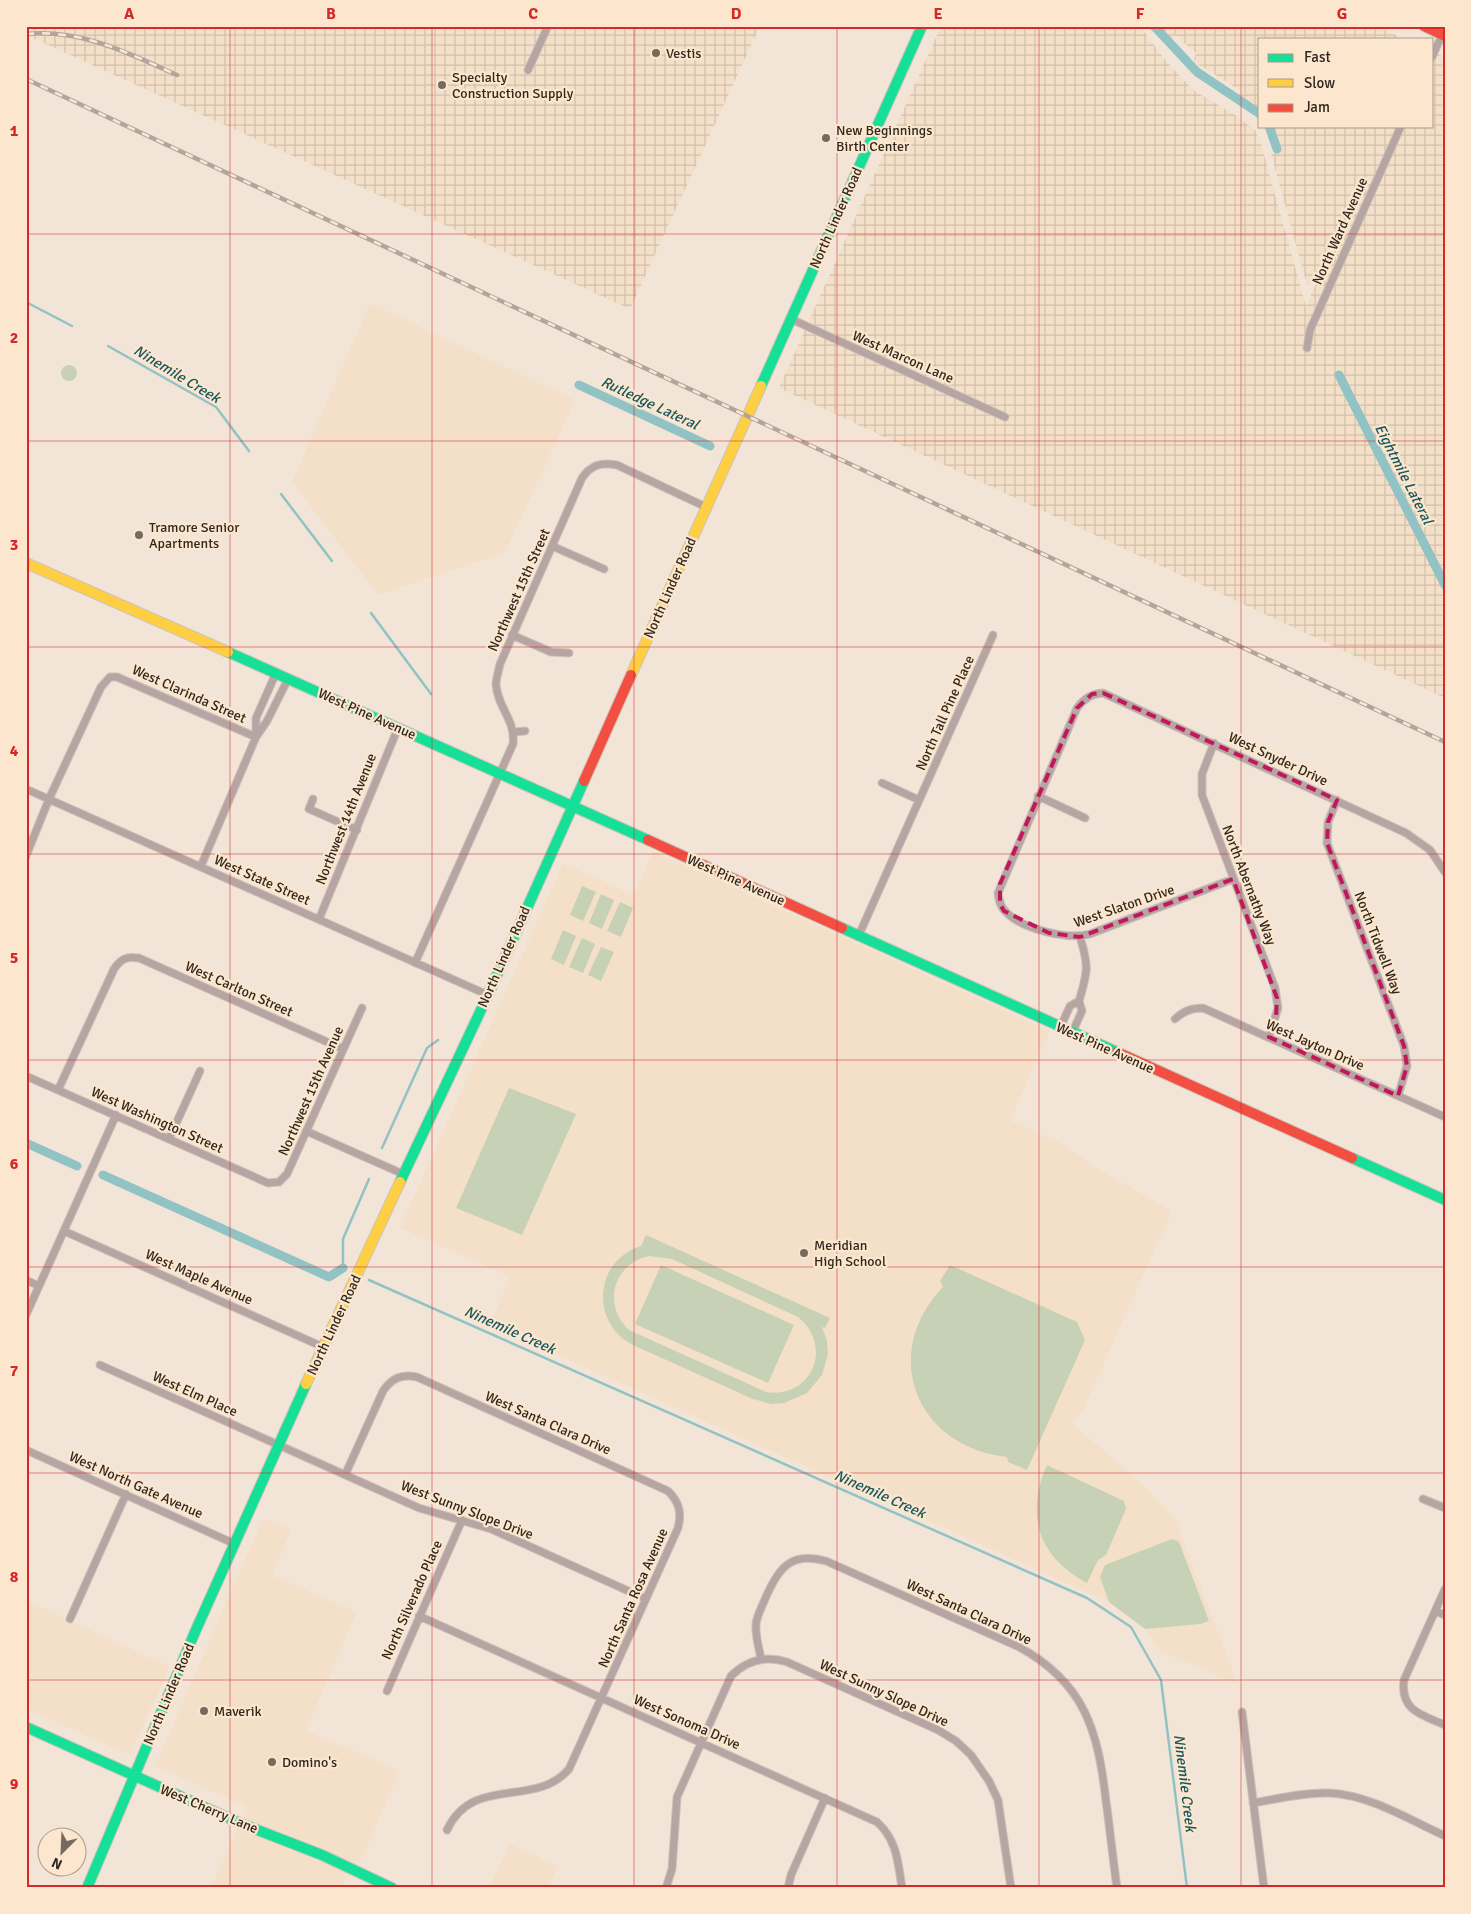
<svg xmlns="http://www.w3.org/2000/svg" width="1471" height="1914" font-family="Signika,sans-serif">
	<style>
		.built { fill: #f4e0c9 }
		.industrial { fill: url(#industrial-grid) }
		.park { fill: #c7d1b5; fill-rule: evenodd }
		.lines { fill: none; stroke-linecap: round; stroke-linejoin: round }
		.stream { stroke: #91c2c4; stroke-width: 2.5 }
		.canal { stroke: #91c2c4; stroke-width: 9 }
		.street-casing { stroke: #cdc3b9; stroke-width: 9 }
		.fast-casing { stroke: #cdc3b9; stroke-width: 12 }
		.slow-casing { stroke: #cdc3b9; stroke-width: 12 }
		.jam-casing { stroke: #cdc3b9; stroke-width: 12 }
		.street { stroke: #b6a5a2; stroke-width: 7 }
		.fast { stroke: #16e098; stroke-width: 10 }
		.slow { stroke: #ffcf43; stroke-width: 10 }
		.jam { stroke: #f24e42; stroke-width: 10 }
		.rail-casing { stroke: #b1a59e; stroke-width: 4.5 }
		.rail { stroke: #fce6ce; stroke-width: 2.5; stroke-dasharray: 8; stroke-linecap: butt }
		.marked { fill: none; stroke: #c2185b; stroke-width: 4; stroke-dasharray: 10 6; stroke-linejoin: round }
		.grid { fill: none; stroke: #d62828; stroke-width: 1; stroke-opacity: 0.55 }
		.poi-dot { fill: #746a60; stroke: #fce6ce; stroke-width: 2 }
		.labels { text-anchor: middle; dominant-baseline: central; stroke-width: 4.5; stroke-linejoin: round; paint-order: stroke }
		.poi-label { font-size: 14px; fill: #30281f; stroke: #fce6ce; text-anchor: start }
		.street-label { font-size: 14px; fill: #30281f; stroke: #fce6ce }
		.water-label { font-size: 15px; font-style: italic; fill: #17585f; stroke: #fce6ce }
		.neatline { fill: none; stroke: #d62828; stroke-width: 2 }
		.grid-label { font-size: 16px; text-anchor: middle; font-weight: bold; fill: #d62828 }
	</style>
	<defs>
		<pattern id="industrial-grid" width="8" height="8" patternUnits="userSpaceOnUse" patternTransform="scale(1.25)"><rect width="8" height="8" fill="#f4e0c9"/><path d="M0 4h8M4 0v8" fill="none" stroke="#d2c0ac"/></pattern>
	</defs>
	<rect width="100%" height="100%" fill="#f2e5d8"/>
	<path class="built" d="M370,303L575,400L505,553L378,595L292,482Z
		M653,851L1050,1031L1010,1120L1065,1145L1093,1166L1172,1211L1083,1410L1072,1423L1140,1482L1175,1519L1238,1685L1160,1651L1145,1629L1109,1602L490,1325L510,1277L400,1228L563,863L633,895Z
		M263,1518L291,1530L272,1575L357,1612L306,1730L400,1771L363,1856L340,1888H211L247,1807L155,1766Z
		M26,1600L170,1667L130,1755L26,1709Z
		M510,1844L558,1866L548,1888H489Z"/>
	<path class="industrial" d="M26,26H760L630,309L26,35Z
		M941,26H1140L1166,61L1193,90L1237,116L1255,130L1261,144L1306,306L1317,282L1307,285L1271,154L1277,152L1280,148L1272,126H1432V52L1445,57V698L779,388Z
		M1160,26H1377L1404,39H1260V113L1239,95L1240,90L1199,65L1194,59L1196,53L1175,35L1172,41Z"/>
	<path class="park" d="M61 373a8 8 0 1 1 16 0a8 8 0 1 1-16 0Z
		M582,886L596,892L583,921L570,915Z
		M601,894L614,900L602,929L589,923Z
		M620,902L633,908L621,937L607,931Z
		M563,930L576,936L564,965L551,959Z
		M582,938L595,944L583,973L569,967Z
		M601,947L614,952L601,981L588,975Z
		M509,1088L576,1114L522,1235L456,1208Z
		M646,1235L830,1318L825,1328L822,1327L827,1341L828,1354L822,1375L807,1393L784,1403L771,1404L753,1399L635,1346C590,1325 593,1261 641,1246ZM649,1256L672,1259L798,1317C834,1346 812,1399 766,1392L629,1330C602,1305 613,1264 649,1256Z
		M661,1265L794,1325L768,1383L635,1324Z
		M950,1265L1077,1322L1085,1340L1027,1470L1008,1462L1007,1457C916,1447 879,1354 943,1287L940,1281Z
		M1047,1465L1124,1501L1126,1509L1106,1555L1098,1560L1087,1583C1038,1557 1025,1515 1047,1465Z
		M1172,1539L1179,1542L1209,1621L1200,1624L1145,1629L1109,1602L1100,1577L1105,1565Z"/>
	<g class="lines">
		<path class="stream" d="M26,302L72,326
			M108,346L216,407L249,451
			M281,494L332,561
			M371,613L431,694
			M382,1148L427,1048L438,1040
			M343,1268V1239L369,1179
			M369,1280L1087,1598L1131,1627L1161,1680L1187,1888"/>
		<path class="canal" d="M1154,26L1197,72L1260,114
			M1269,126L1277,149
			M1339,375L1445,585
			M579,385L710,446
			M26,1143L77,1166
			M103,1175L329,1277L343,1268"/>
		<defs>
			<path id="street" d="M1432,57L1442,35
				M528,70L548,26
				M791,319L1005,417
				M1307,348L1310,330L1401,126
				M552,546L604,569
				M512,635L551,652L569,653
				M276,673L256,718V737L267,721L288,679
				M514,732L525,731
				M1214,743L1202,774V795L1275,988L1278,1008L1269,1037
				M882,783L919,800
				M26,789L488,995
				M1038,796L1085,818
				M313,799L309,809L357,830
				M1337,800L1328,822L1327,843L1404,1046L1407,1066L1398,1096
				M26,856L49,799L101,687L110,677H117L256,737L201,866
				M1233,879L1090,934C1067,940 1021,929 1005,911C1000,906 999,900 998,893L1077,708C1085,698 1091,694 1103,693L1406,833L1430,850L1445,872
				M319,919L398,728
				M858,937L993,635
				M415,963L513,744C516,720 497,707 496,684C496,678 499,670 500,664L582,478C591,465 601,462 617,465L706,507
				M1079,1001C1088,971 1089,966 1080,937
				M1175,1019C1184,1011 1191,1008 1203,1008L1445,1117
				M1060,1028L1070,1006L1079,1001L1082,1011L1072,1033
				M26,1076L268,1183L279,1182L287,1174L362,1008
				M58,1090L114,969C121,959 126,956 139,958L343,1049
				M306,1131L403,1174
				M169,1139L200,1071
				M64,1231L323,1347
				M26,1280L39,1286
				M26,1315L116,1115
				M100,1365L419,1508L491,1529L646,1599
				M26,1450L235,1544
				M345,1475L383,1391C392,1378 401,1374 417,1377L668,1491C679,1502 682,1512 678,1528L569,1769C535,1809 473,1774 447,1830
				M1423,1499L1445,1508
				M1445,1589L1404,1680C1400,1711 1422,1715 1445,1725
				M1435,1611L1445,1615
				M419,1616L877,1822C897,1840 898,1862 902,1888
				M70,1619L126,1494
				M761,1659C759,1648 755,1635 756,1624C757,1615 762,1607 765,1599C778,1569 790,1551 826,1561L1019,1647C1085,1683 1098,1731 1106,1801C1110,1830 1113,1859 1117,1888
				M387,1691L462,1520
				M1242,1712L1264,1888
				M1253,1803C1277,1799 1304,1792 1329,1793C1370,1795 1408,1819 1445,1836
				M666,1888L672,1869L677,1797L731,1676C747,1660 765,1655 787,1662L938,1730L956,1741L971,1755L989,1781L998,1800L1011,1888
				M788,1888L791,1875L825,1798"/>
			<path id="fast" d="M761,386L922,26
				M228,652L648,840
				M842,928L1117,1052
				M1352,1158L1445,1200
				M400,1182L488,995L584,781
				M26,1727L242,1824L322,1855L392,1888
				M87,1888L195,1632L306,1384"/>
			<path id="slow" d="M26,563L228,652
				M631,675L761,386
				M306,1384L400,1182"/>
			<path id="jam" d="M1424,26L1445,36
				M584,781L631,675
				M648,840L842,928
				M1117,1052L1352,1158"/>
		</defs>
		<use href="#street" class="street-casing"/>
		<use href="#fast" class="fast-casing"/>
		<use href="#slow" class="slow-casing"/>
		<use href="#jam" class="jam-casing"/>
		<use href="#street" class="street"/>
		<use href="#fast" class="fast"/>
		<use href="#slow" class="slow"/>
		<use href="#jam" class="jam"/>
		<defs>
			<path id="rail" d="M26,34C82,29 128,53 177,75
				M26,79L1445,742"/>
		</defs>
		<use href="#rail" class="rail-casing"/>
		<use href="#rail" class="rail"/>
	</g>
	<path class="marked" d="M1103,693L1337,800L1328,822L1327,843L1404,1046L1407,1066L1398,1096L1269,1037L1276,1018L1277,998L1233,879L1080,937L1049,933L1004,911L1000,904V884L1077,708L1092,694Z"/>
	<path class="grid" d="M230,26V1888M432,26V1888M634,26V1888M837,26V1888M1039,26V1888M1241,26V1888M26,234H1445M26,441H1445M26,647H1445M26,854H1445M26,1060H1445M26,1267H1445M26,1473H1445M26,1680H1445"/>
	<g class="poi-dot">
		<circle cx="656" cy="53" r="5"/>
		<circle cx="442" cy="85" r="5"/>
		<circle cx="826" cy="138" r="5"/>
		<circle cx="139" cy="535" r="5"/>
		<circle cx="804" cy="1253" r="5"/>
		<circle cx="204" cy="1711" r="5"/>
		<circle cx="272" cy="1762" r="5"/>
	</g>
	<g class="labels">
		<g class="poi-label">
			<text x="666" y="53">Vestis</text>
			<text x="452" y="77">Specialty<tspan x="452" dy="16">Construction Supply</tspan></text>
			<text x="836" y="130">New Beginnings<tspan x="836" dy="16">Birth Center</tspan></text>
			<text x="149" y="527">Tramore Senior<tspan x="149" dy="16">Apartments</tspan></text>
			<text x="814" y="1245">Meridian<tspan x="814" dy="16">High School</tspan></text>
			<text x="214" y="1711">Maverik</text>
			<text x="282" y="1762">Domino's</text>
		</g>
		<g class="street-label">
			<text transform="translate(836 218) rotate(-66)">North Linder Road</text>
			<text transform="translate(1340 231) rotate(-66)">North Ward Avenue</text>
			<text transform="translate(903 357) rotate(24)">West Marcon Lane</text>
			<text transform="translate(670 588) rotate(-66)">North Linder Road</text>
			<text transform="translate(519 590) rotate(-66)">Northwest 15th Street</text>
			<text transform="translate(189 694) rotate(24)">West Clarinda Street</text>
			<text transform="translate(945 713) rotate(-66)">North Tall Pine Place</text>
			<text transform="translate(367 714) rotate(24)">West Pine Avenue</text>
			<text transform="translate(1278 759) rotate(25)">West Snyder Drive</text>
			<text transform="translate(346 819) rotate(-68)">Northwest 14th Avenue</text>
			<text transform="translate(262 880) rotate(24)">West State Street</text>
			<text transform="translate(736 880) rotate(24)">West Pine Avenue</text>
			<text transform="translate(1249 885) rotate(69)">North Abernathy Way</text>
			<text transform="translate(1124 906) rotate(-19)">West Slaton Drive</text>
			<text transform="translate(1378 943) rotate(69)">North Tidwell Way</text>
			<text transform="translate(504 957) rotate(-66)">North Linder Road</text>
			<text transform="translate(239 989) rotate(24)">West Carlton Street</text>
			<text transform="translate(1315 1045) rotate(24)">West Jayton Drive</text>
			<text transform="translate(1105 1048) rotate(24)">West Pine Avenue</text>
			<text transform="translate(311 1091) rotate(-66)">Northwest 15th Avenue</text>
			<text transform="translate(157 1120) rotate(24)">West Washington Street</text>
			<text transform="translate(199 1277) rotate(24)">West Maple Avenue</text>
			<text transform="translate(334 1325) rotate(-65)">North Linder Road</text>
			<text transform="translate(195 1394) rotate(24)">West Elm Place</text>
			<text transform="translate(548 1423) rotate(24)">West Santa Clara Drive</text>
			<text transform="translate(136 1485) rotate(24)">West North Gate Avenue</text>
			<text transform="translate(467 1510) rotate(21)">West Sunny Slope Drive</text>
			<text transform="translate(633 1598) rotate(-66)">North Santa Rosa Avenue</text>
			<text transform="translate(412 1600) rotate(-66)">North Silverado Place</text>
			<text transform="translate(969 1612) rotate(25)">West Santa Clara Drive</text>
			<text transform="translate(884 1693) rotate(25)">West Sunny Slope Drive</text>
			<text transform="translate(169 1694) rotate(-67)">North Linder Road</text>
			<text transform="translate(687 1722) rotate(24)">West Sonoma Drive</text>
			<text transform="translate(209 1809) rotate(23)">West Cherry Lane</text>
		</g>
		<g class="water-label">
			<text transform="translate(177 374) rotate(31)">Ninemile Creek</text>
			<text transform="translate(650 403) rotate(25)">Rutledge Lateral</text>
			<text transform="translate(1404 474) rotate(63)">Eightmile Lateral</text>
			<text transform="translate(510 1330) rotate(24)">Ninemile Creek</text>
			<text transform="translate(880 1494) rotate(24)">Ninemile Creek</text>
			<text transform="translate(1185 1783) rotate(83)">Ninemile Creek</text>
		</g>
	</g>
	<rect width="1471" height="1914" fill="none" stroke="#fce6ce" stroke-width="55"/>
	<rect x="1258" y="38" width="175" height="90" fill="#fce6ce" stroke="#aa9a88"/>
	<rect x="1268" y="54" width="25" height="8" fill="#16e098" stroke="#aa9a88"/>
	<text x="1304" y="62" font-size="15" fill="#30281f">Fast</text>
	<rect x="1268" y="79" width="25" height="8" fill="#ffcf43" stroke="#aa9a88"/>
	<text x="1304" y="88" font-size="15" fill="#30281f">Slow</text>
	<rect x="1268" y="104" width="25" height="8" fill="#f24e42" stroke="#aa9a88"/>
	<text x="1304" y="112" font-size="15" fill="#30281f">Jam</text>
	<g transform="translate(62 1852) rotate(204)"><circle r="24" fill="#fce6ce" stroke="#aa9a88"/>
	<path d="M0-4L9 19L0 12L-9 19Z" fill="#746a60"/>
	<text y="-8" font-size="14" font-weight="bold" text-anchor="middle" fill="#30281f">N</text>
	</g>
	<rect x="28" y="28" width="1416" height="1858" class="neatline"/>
	<g class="grid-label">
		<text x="129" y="19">A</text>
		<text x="331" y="19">B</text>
		<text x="533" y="19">C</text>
		<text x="736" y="19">D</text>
		<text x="938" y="19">E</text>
		<text x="1140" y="19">F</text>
		<text x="1342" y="19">G</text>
		<text x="14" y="136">1</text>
		<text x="14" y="343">2</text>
		<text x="14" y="550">3</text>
		<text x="14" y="756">4</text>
		<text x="14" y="963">5</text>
		<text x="14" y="1169">6</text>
		<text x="14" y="1376">7</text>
		<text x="14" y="1582">8</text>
		<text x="14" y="1789">9</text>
	</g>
</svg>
